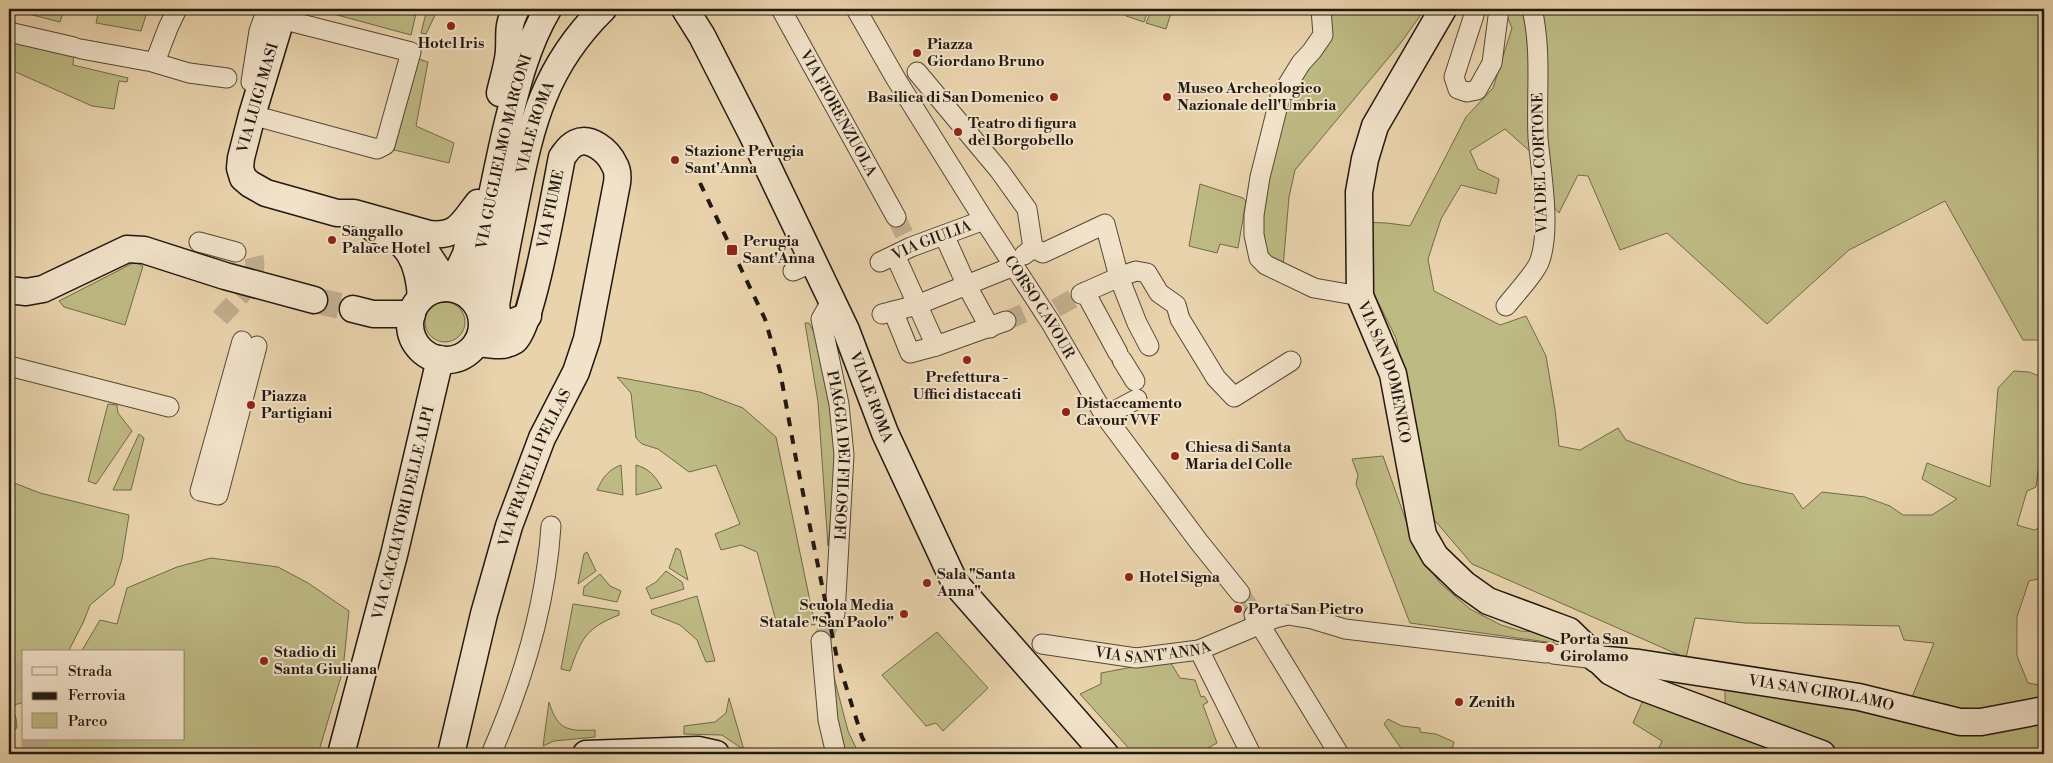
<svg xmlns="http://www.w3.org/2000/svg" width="2053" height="763" font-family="'Libre Bodoni',serif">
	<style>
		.green { fill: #beba84; stroke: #706a4a }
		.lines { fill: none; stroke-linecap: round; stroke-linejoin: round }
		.street-tunnel { stroke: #c1ae8d; stroke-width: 19; stroke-dasharray: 19 9; stroke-linecap: butt }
		.secondary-tunnel { stroke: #c1ae8d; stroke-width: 26; stroke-dasharray: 26 13; stroke-linecap: butt }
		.street-casing { stroke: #534837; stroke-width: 21 }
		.secondary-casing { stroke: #211910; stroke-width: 29 }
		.street { stroke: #f1e2c9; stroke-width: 19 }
		.secondary { stroke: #f1e2c9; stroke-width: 26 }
		.rail { stroke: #211910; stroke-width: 4; stroke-dasharray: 9 9; stroke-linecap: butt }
		.poi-dot { fill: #8f2418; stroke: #f1e2c9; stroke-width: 2 }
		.labels { text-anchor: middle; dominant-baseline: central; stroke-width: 4; stroke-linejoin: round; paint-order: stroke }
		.poi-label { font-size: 15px; font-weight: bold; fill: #211910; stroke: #f1e2c9; text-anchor: start }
		.street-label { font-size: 15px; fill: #211910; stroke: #f1e2c9 }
	</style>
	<rect width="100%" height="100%" fill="#e9d3ac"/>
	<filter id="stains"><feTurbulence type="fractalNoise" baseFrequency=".004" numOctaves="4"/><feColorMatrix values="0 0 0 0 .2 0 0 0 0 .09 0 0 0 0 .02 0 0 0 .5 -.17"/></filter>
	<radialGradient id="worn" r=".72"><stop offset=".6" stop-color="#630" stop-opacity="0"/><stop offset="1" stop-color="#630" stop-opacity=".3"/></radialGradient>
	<path class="green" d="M9,9H64L60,22Z
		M99,9H148L141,31L96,23Z
		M315,9H417L411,35Z
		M427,9H438L426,34L421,33Z
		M1128,9L1148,10L1144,22L1126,16Z
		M1156,9L1171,13L1166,29L1146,23L1151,11L1154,12Z
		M1330,9H1425L1400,44L1295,170L1289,197L1283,268L1265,256L1259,213L1284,99Z
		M1504,9H2044V340H2023L1945,201L1849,250L1767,324L1667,233L1620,250L1588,176L1578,175L1559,213L1544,196L1534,155L1505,129L1470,151L1478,169L1499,179L1496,194L1461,185L1441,219L1428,259L1434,291L1500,325L1526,316L1546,356L1555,409L1559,446L1580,450L1618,428L1626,440L1741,483L1793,494L1803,509L1822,492L1865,497L1890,506L1903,515H1932L1957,499L1922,479L1927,463L1990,487L1998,388L2014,371L2029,372L2044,378L2043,432L2036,487L2027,491L2017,525L2034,530L2044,526V578L2029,581L2017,617V656L2028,683L2044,686V702L1978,714L1910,702L1934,643L1904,640L1899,626L1745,623L1695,618L1686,658L1472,564L1431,516L1396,338L1360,266L1359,222L1387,223L1410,226L1466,117L1493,88L1512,28Z
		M9,34L74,51L73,65L128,78L127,82L119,81L114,109L92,106L9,69Z
		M419,59L428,62L416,126L454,143L449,163L394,150Z
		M1200,184L1243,198L1246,201L1238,248L1220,244L1217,253L1189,246Z
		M135,262L143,266L125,325L64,307L59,301Z
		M425 322a20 20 0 1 1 40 0a20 20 0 1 1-40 0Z
		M805,323H809L821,345L834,424L835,475L828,546L818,402Z
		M617,377L700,392L743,408L776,437L815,625L776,621L757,552L741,545L721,550L715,534L740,524L716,465L689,472L658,449L642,444L636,438L631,393Z
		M108,404L117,405L118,413L132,431L96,484L88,481Z
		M139,434L144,438L131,490H113Z
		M1383,456L1416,549L1440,583L1470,609L1501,625L1521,631L1554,633V643L1410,623L1356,484L1358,475L1352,459Z
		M621,465L623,495L597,490C603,477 608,470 621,465Z
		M636,465C650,469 655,476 662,488L636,495Z
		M9,483L17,484L40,493L129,515L122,559L114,585L90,605L83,623L68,652H24V702L11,706L16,718L17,728L11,730L9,728Z
		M676,548L680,550L688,580L669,568Z
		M587,552L596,571L578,584L584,554Z
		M211,558L278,567L308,583L349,611L343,670L318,754H44L46,739H184V652H81L100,620L117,624L127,588L177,567Z
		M666,571L682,582L684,589L651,599L646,588L656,582Z
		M600,574L610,586L621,591L617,602L583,595L584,587Z
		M697,596L715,661L706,662L697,640L680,625L652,614L651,610Z
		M573,604L619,611V615C586,628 581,639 570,671L561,669Z
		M937,632L988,688L943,731L936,723L926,726L882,675Z
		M828,654L848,731L859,754H842Z
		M1169,660L1180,678L1195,680L1201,697L1204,696L1208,702L1203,705L1217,743L1208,748L1212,754H1134L1080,694L1101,684V673Z
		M1725,686L1895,718H2044V754H1832L1725,708Z
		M729,698L744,750L722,735L684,734V726L715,722L726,713Z
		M1644,698L1798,754H1656L1662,741L1633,723Z
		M549,702C558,731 568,731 595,730V737L554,741L543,746Z
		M1388,719L1402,726L1420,728V732L1436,734L1454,742L1451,754H1405L1384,724Z"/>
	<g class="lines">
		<path class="street-tunnel" d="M896,217L908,242
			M1056,308L1081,294
			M220,318C235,301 260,282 254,257
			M1006,321L1033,309
			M1240,593L1254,614
			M821,641L835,614"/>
		<path class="secondary-tunnel" d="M314,300L353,309
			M9,668L17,682L24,699
			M34,739L36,754"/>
		<defs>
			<g id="street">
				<path id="s1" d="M781,9L896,217"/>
				<path id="s2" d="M856,9L896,79L984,220L1051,323L1105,416L1199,542L1240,593"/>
				<path d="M1321,9L1323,35L1312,51L1301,63L1280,97L1260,177L1254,215V235L1259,258L1266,265L1314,288L1360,296"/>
				<path d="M1474,9V15L1454,77L1458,89L1467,92L1477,90L1492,63L1499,9"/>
				<path d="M9,32L74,47"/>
				<path d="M81,49L147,61"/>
				<path d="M152,62L189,73L227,78"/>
				<path d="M155,62L168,28L177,9"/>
				<path d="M917,72L999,170L1027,209L1033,248L1024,255"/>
				<path d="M251,82L259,31L267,9"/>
				<path d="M252,115L377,149L385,145L411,52L281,19"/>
				<path d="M944,235L967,286L990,328"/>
				<path d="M199,242L236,252"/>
				<path d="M1033,248L1043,253L1105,224L1119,277L1136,271L1147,273L1159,293L1176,305L1180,319L1216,378L1234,397L1291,361"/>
				<path d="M895,255L936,346"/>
				<path id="s3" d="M880,262L911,247L984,220"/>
				<path d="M793,271L814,262"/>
				<path d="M1085,292L1118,353"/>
				<path d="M1081,294L1119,277L1137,323L1149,346"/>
				<path id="s4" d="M832,300L821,319L839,404L844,455L835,614"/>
				<path d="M1506,306C1514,296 1537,271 1540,260C1551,228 1541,172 1538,138C1536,95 1542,51 1532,9"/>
				<path d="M893,311L910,353L936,346L1006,321"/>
				<path d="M882,314L917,305L1014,266"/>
				<path d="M242,341L200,491L218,495L257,346"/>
				<path d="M1122,360L1135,381"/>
				<path d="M9,366L169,407"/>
				<path d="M1105,416L1137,399"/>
				<path d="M1254,615L1339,754"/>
				<path d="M821,641L828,720L836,754"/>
				<path id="s5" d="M1042,644L1136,658L1199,650L1275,618L1288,615L1312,619L1345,629L1546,653"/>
				<path d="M1199,650L1251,754"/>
				<path d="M1553,654L1596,659"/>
				<path d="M491,754C523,681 546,606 551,526"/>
			</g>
			<g id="secondary">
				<path d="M284,9L252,115L241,158L240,168L243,178L250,184L266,193L337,213H354L429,234C458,237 462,223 478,203"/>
				<path id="s6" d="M685,9L702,36L752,134L846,330L885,433L955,583L1105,754"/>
				<path id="s7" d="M1443,9L1375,126L1365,159L1359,192L1360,296L1393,374L1423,535L1435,556L1464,584L1488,601L1569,631L1611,672L1634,684L1822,754"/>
				<path d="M500,93C503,79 508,65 509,51C510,32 507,27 516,9"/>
				<path d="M374,229C409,239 419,263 421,298"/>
				<path d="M415,235L438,270L444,288"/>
				<path d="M450,288L466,254L470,236"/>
				<circle cx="446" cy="324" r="36"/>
				<path d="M9,290L26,292L43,289L127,249L144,250L225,276L314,300"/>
				<path id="s8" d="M471,298C483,242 493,186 506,130C516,89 526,46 548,9"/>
				<path d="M353,309L373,314H412"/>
				<path id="s9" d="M528,316L513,322L504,323L498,318L496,305C502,270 509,235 516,200C531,123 545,66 603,9"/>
				<path id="s10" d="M1596,659L1639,663L1859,697L1960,722H1981L2044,710"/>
				<path id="s11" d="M341,754L394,555L440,359"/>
				<path id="s12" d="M451,754L484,614L509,526L542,438L576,372L587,339L617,183C618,176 618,170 614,164C608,151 590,136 576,143C569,146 566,152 562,157C556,186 532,329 514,341C503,348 489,344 477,343"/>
				<path d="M586,754L698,750L716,754"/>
			</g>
		</defs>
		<use href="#street" class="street-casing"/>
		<use href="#secondary" class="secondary-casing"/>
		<use href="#street" class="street"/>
		<use href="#secondary" class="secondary"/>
		<path class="rail" d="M700,183L765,319L780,371L796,459L837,658L862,737L871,754"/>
	</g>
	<g class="poi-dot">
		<circle cx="451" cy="26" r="5"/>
		<circle cx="917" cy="53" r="5"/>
		<circle cx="1054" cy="97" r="5"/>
		<circle cx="1167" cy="97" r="5"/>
		<circle cx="958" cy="132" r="5"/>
		<circle cx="675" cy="160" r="5"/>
		<circle cx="332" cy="240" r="5"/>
		<rect x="726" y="244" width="12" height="12" rx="2.5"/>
		<circle cx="967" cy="360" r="5"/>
		<circle cx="251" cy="405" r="5"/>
		<circle cx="1066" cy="412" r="5"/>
		<circle cx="1175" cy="456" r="5"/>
		<circle cx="1129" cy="577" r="5"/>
		<circle cx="927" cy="583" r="5"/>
		<circle cx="1238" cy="609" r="5"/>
		<circle cx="904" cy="614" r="5"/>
		<circle cx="1550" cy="648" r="5"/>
		<circle cx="264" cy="661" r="5"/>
		<circle cx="1459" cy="702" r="5"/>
	</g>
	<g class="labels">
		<g class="poi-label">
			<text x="451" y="43" text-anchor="middle">Hotel Iris</text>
			<text x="927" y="44">Piazza<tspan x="927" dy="17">Giordano Bruno</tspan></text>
			<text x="1177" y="88">Museo Archeologico<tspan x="1177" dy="17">Nazionale dell'Umbria</tspan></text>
			<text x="1044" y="97" text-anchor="end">Basilica di San Domenico</text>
			<text x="968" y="123">Teatro di figura<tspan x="968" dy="17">del Borgobello</tspan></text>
			<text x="685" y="151">Stazione Perugia<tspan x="685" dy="17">Sant'Anna</tspan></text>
			<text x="342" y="231">Sangallo<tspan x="342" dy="17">Palace Hotel</tspan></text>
			<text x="743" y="241">Perugia<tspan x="743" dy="17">Sant'Anna</tspan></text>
			<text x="967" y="377" text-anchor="middle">Prefettura -<tspan x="967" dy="17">Uffici distaccati</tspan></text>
			<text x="261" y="396">Piazza<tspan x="261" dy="17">Partigiani</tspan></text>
			<text x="1076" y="403">Distaccamento<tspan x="1076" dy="17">Cavour VVF</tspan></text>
			<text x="1185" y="447">Chiesa di Santa<tspan x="1185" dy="17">Maria del Colle</tspan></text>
			<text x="937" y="574">Sala "Santa<tspan x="937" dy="17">Anna"</tspan></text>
			<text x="1139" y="577">Hotel Signa</text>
			<text x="894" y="605" text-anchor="end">Scuola Media<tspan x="894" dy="17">Statale "San Paolo"</tspan></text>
			<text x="1248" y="609">Porta San Pietro</text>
			<text x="1560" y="639">Porta San<tspan x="1560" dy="17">Girolamo</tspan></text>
			<text x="274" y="652">Stadio di<tspan x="274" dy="17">Santa Giuliana</tspan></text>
			<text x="1469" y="702">Zenith</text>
		</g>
		<g class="street-label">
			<text transform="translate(258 98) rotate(-74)">VIA LUIGI MASI</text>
			<text stroke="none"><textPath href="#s1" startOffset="119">VIA FIORENZUOLA</textPath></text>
			<text stroke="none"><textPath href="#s9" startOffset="228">VIALE ROMA</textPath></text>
			<text stroke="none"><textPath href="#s8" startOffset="150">VIA GUGLIELMO MARCONI</textPath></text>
			<text transform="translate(1540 163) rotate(-92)">VIA DEL CORTONE</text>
			<text transform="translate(551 209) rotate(-78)">VIA FIUME</text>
			<text stroke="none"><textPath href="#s3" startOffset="56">VIA GIULIA</textPath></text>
			<text stroke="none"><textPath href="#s2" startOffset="350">CORSO CAVOUR</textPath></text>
			<text stroke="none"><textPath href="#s7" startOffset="388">VIA SAN DOMENICO</textPath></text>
			<text stroke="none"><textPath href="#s6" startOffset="431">VIALE ROMA</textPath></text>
			<text stroke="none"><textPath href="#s4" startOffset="160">PIAGGIA DEI FILOSOFI</textPath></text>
			<text stroke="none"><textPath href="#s12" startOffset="299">VIA FRATELLI PELLAS</textPath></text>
			<text stroke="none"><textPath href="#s11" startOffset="249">VIA CACCIATORI DELLE ALPI</textPath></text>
			<text stroke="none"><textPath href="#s5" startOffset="112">VIA SANT'ANNA</textPath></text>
			<text stroke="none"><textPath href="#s10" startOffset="228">VIA SAN GIROLAMO</textPath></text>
		</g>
	</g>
	<rect width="2053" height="763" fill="none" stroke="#e9d3ac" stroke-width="30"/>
	<rect x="10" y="10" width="2033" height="743" fill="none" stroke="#211910" stroke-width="2.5"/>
	<rect x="15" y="15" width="2023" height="733" fill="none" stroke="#211910"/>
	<rect x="22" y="650" width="162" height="90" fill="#f1e2c9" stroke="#9e927f"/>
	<rect x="32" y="667" width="25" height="8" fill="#f1e2c9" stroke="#9e927f"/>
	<text x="68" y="676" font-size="15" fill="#211910">Strada</text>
	<rect x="32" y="692" width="25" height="8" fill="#211910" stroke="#9e927f"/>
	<text x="68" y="700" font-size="15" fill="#211910">Ferrovia</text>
	<rect x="32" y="713" width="25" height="15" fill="#beba84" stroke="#9e927f"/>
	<text x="68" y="726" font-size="15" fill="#211910">Parco</text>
	<rect width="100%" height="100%" filter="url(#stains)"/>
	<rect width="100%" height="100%" fill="url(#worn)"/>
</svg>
